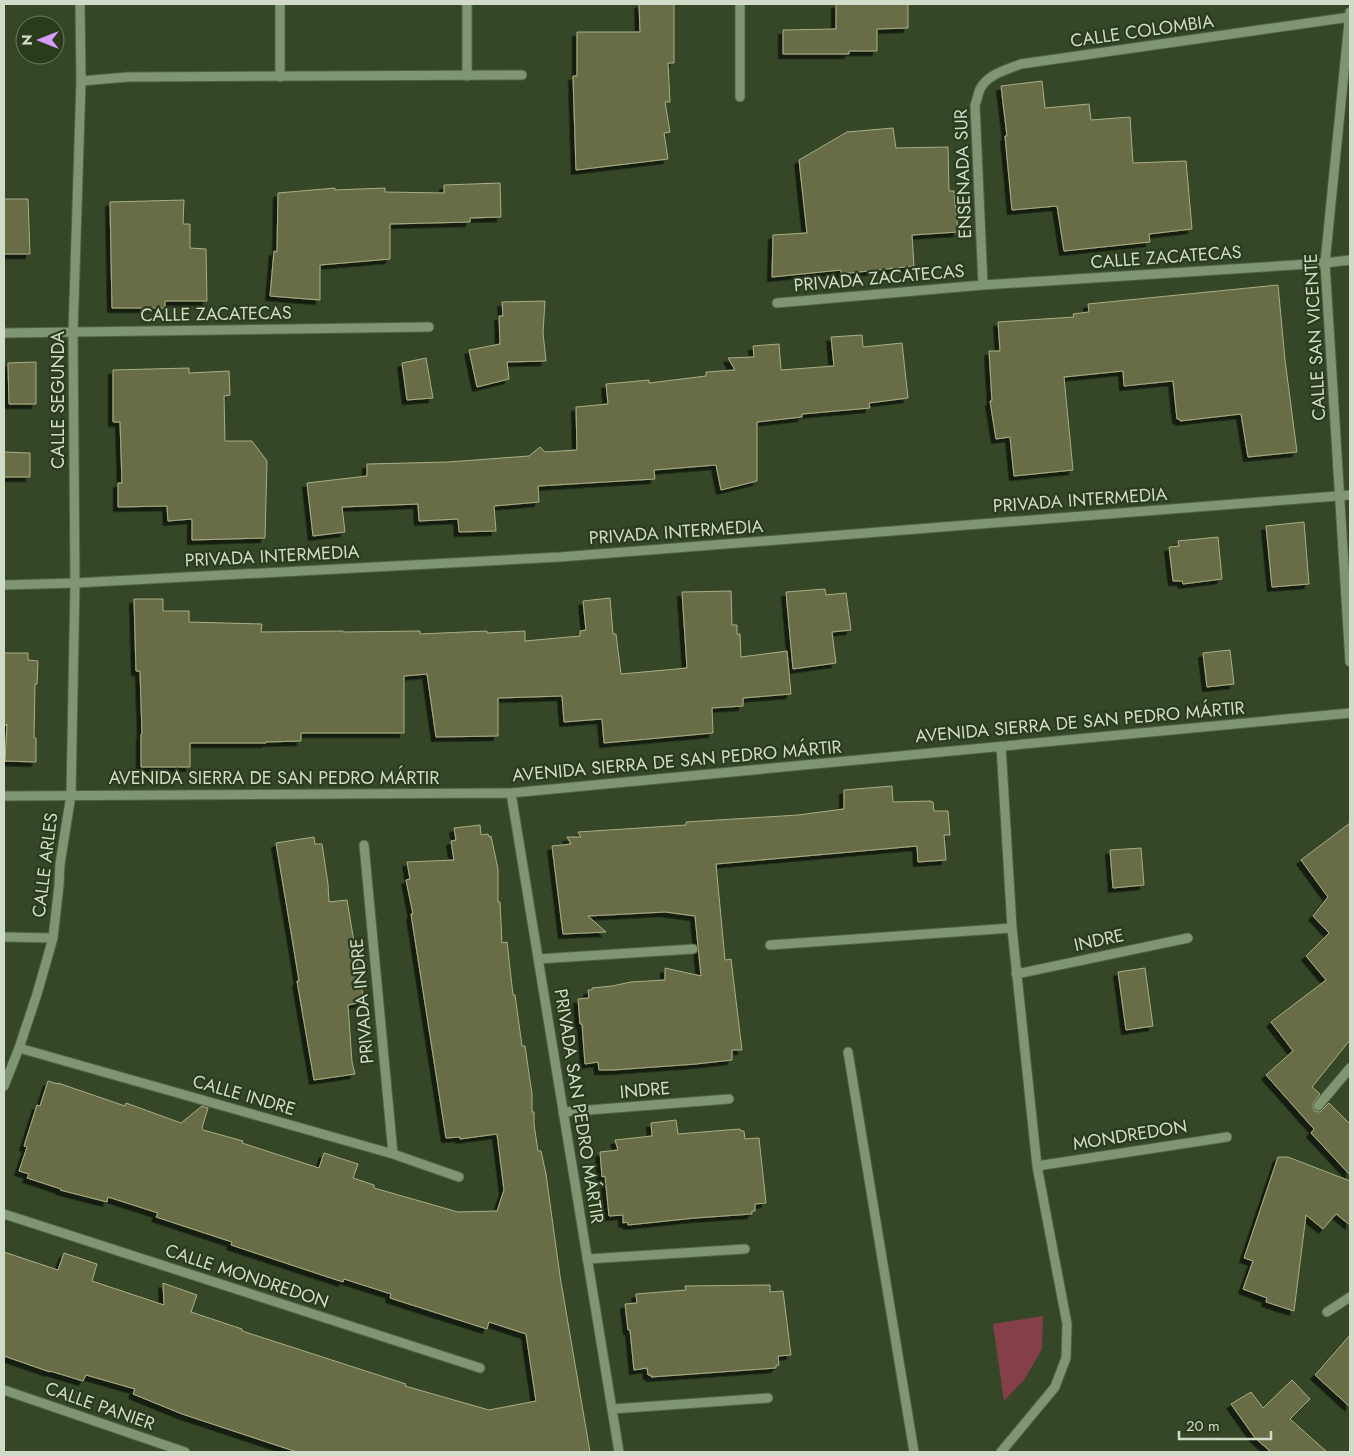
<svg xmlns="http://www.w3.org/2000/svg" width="1354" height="1456" font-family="Jost,sans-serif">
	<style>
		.green { fill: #853f49 }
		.building { fill: #696d47; stroke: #a9ae85; filter: url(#shadow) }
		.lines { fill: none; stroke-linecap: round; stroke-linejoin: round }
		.minor-casing { stroke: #526146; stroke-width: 11 }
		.minor { stroke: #809572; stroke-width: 9 }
		.labels { text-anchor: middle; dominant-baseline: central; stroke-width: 4.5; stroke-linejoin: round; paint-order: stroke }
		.street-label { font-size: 18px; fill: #d0dbc8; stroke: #2b3c1d }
	</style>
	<defs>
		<filter id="shadow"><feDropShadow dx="-4.5" dy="4.5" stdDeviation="0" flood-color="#0009"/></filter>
	</defs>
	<rect width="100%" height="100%" fill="#354727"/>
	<path class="green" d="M1043,1316L1042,1349L1024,1380L1004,1401L993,1324Z"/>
	<path class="building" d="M639,4H674V63H668L670,102H665L670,132L664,133L668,159L576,170L573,76H577V32H640Z
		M836,4H908V28L877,29V51H849V54H783V30L836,29Z
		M1042,81L1045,108L1089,104L1091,120L1130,117L1133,163L1186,161L1192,229L1149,234L1150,242L1064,251L1057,206L1012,210L1005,136H1007L1001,86Z
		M893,128L896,148L948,147L949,191H954L958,232L912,235L914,266L841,274V270L772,277L773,235L807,233L799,160L847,132Z
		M500,183L501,217L470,218V222L390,224V259L320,265V300L270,296L274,251L277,252L278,193L335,188V190L385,188V192L444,193V185Z
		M4,199H28L30,254H4Z
		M184,200L183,224H190V248L206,249L207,301H165V308H112L110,202Z
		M1278,285L1285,360L1297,452L1248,457L1241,414L1180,421V419H1177L1173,381L1124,386L1123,371L1064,377L1073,470L1014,476L1010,437L996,439L990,401H992L989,351H1000L998,322L1074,317L1073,314L1089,312L1088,304Z
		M545,301L543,333L546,361L507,362L509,379L477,387L469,350L500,344L499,316H503L502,302Z
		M862,335L863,347L902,343L908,398L869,403L870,408L802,414V417L757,422V481L721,490L716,465L654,470L655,479L538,486L539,502L494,506L496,531L459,532L458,519L419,521L418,504L342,507L345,532L313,536L307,483L367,476V464L448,462L529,456L540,447L545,452L577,450L576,407L608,404L606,384L649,380V383L706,376V372L735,370L728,358L754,357L753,346L779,344L781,370L834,366L831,337Z
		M426,358L433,398L407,400L402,363Z
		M36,362V404H9L8,363Z
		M189,368V373L229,371L230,395L224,396L225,441H252L267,461L265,538L192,540V519L168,521L167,506L118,507V483H122L120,422H113V370Z
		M4,452L30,453V477H4Z
		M1304,522L1309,584L1272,587L1266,526Z
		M1218,537L1222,579L1183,584L1182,581H1173L1169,547L1179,546L1178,541Z
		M825,589L826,595L846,593L851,630L832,632L836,663L793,669L786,592Z
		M731,591L732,625H737V634H740L741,657L787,651L791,694L743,698V706L712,708L713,733L604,743L602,719L564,722L562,696L498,698V736L436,737L427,674L404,676V733H301V741L266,742V743H190V767H141V734H142L140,671H136L134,599H163V611H189V622L262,624L261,632L343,631V632L420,631V634L487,631V633L525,631V641L580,636V631L586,630L583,601L610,598L613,634H616L621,674L687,668L682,592Z
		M1230,650L1234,684L1207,687L1203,653Z
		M4,653H28V660L38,661L37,684H35L34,738H36V762L5,761L7,724L4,727Z
		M892,786L893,802L931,801V802H933L934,811H948L950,835H944L946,860L918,862L917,846L716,864L725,960L731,959L742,1050H732V1060L696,1064L613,1070H599L598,1062L585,1064L582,1024H580L578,999L589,998L588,990H592V988L612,986L631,982L665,980V968L701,976L695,916L665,912L588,916L606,932L563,934L552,846L571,844L567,837H581L578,832L686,825V822L798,815L844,809V790Z
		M1350,823V1040L1312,1087L1320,1094L1312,1105L1314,1111L1320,1112L1329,1103L1350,1124V1175L1311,1133L1314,1129L1266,1075L1293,1051L1271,1022L1326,980L1306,956L1329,933L1313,916L1328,897L1301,860Z
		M480,825L481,835L488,834L489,837L491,836L498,869V902H500L502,943L507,942L513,995H515L522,1046H525L532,1094V1112H534V1124L538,1151H541L546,1174L560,1276L590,1452H297L182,1414L133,1394L135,1389L86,1375L83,1381L50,1371V1372L4,1356V1252L58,1270L64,1253L97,1264L92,1281L164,1305L163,1283L197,1295L191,1312L242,1329V1331L406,1384L405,1386L489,1410L536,1401L526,1334L489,1322L487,1329L390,1298L391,1294L344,1279L343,1282L231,1245L232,1242L156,1217L158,1213L108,1197L107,1202L60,1190L61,1189L27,1178L29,1174L19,1171L27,1147L24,1146L37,1105L40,1106L48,1081L58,1084V1083L125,1106L126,1103L181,1123L202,1106L208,1108L202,1128L203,1130L243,1141L242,1143L319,1168L324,1153L358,1164L353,1178L374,1185V1188L458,1212L497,1211L504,1190L497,1134L460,1139V1137L446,1138L411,914H413L406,880L410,879L407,862L454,860L451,841L456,840L454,828Z
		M314,837L315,844H322L328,884L329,902L347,900L364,1002L348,1005L352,1062L355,1074L314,1080L297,981H299L293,944L276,843Z
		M1141,848L1144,885L1113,888L1110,850Z
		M1145,968L1153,1026L1126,1030L1118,972Z
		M676,1120L678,1134L740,1129L741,1131H744L745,1139L759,1138L766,1203L755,1204V1211H752V1214L695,1218L628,1225L627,1222L623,1223V1215L609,1216L605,1176L602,1177L600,1152L618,1150L615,1140L652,1136L651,1123Z
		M1278,1157H1288L1350,1181V1225L1336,1214L1323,1229L1306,1215L1294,1311L1266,1302L1267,1298L1243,1289L1253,1261L1244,1258Z
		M770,1285V1292L783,1291L791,1355L778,1356L779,1365L776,1366V1368L651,1377V1375H648L647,1368L634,1370L630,1330H628L625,1304L637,1303L636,1294L686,1290L685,1286Z
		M1350,1335V1407L1315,1375Z
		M1292,1380L1310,1399L1290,1419L1327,1452H1271L1255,1438L1231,1404L1251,1392L1263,1408Z"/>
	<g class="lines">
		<defs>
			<path id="minor" d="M467,4V76
				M740,4V97
				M1350,12L1325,263L1350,662
				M280,77V4
				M81,81L128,77L522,75
				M983,285L975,105C977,100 978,94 980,89C988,74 1006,70 1021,64L1350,17
				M777,303L983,285L1325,263L1350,260
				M4,333L429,327
				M4,585L75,583L560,557L1350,495
				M1001,746L1012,928L1037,1166L1067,1324L1066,1358L1055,1387L1001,1452
				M511,793L619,1452
				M4,796L511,793L1350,713
				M364,845L393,1154
				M4,937L53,938
				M770,945L1012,928
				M538,959L693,949
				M1016,974L1188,938
				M19,1048L393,1154L459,1177
				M848,1052L914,1452
				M4,1086L19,1048L37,994L53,938L59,885L60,864L71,795L75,583L73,333L81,81L80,4
				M1318,1106L1350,1068
				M563,1112L729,1099
				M1037,1166L1227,1137
				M4,1214L480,1368
				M587,1259L745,1249
				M1327,1312L1350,1297
				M4,1390L185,1452
				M612,1409L768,1398"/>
		</defs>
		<use href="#minor" class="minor-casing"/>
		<use href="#minor" class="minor"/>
	</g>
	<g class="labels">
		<g class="street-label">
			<text transform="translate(1142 31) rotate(-8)">CALLE COLOMBIA</text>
			<text transform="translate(963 174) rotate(-92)">ENSENADA SUR</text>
			<text transform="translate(1166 257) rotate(-4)">CALLE ZACATECAS</text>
			<text transform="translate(879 278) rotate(-5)">PRIVADA ZACATECAS</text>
			<text transform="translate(216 314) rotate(-1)">CALLE ZACATECAS</text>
			<text transform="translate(1315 337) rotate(-93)">CALLE SAN VICENTE</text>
			<text transform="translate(58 400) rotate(-90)">CALLE SEGUNDA</text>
			<text transform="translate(1080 500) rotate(-4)">PRIVADA INTERMEDIA</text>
			<text transform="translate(676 532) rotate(-4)">PRIVADA INTERMEDIA</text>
			<text transform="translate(272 556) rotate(-3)">PRIVADA INTERMEDIA</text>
			<text transform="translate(1080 722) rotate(-5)">AVENIDA SIERRA DE SAN PEDRO MÁRTIR</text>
			<text transform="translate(677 761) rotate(-5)">AVENIDA SIERRA DE SAN PEDRO MÁRTIR</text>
			<text x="274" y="778">AVENIDA SIERRA DE SAN PEDRO MÁRTIR</text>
			<text transform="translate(45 865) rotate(-83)">CALLE ARLES</text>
			<text transform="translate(1099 940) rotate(-12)">INDRE</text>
			<text transform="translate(362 1001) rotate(-95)">PRIVADA INDRE</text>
			<text transform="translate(645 1090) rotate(-5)">INDRE</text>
			<text transform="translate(244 1095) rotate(16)">CALLE INDRE</text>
			<text transform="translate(579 1106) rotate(81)">PRIVADA SAN PEDRO MÁRTIR</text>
			<text transform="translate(1130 1135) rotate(-9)">MONDREDON</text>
			<text transform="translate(247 1276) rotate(18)">CALLE MONDREDON</text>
			<text transform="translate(100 1406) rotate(19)">CALLE PANIER</text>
		</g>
	</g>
	<rect width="1354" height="1456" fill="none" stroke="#d0dbc8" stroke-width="10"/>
	<g transform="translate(40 40) rotate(270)"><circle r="24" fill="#2b3c1d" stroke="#6d7c61"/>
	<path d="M0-4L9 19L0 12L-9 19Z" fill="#d79bf9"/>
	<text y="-8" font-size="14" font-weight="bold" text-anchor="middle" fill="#d0dbc8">N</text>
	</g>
	<path d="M1179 1431v8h92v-8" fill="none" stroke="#d0dbc8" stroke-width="2.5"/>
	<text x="1186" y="1431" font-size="15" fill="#d0dbc8" stroke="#2b3c1d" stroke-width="4" paint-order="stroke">20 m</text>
</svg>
